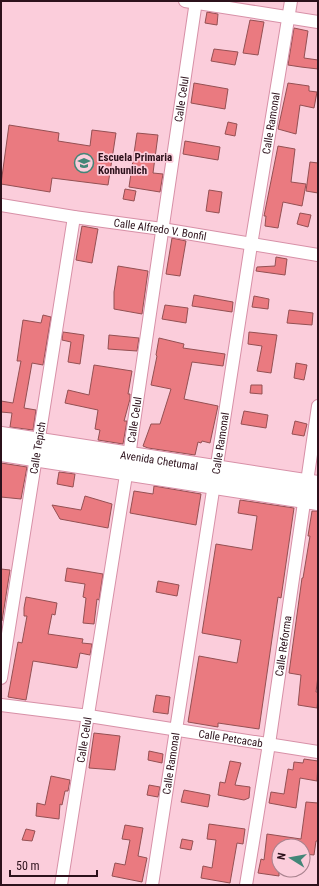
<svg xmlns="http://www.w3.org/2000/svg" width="319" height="886" font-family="'Roboto Condensed',sans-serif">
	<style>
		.building { fill: #ea7a80; stroke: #945053 }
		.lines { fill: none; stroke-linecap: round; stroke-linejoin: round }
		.street-casing { stroke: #d790a7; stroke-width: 14 }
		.secondary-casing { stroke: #d790a7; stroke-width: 20 }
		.street { stroke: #fff; stroke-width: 12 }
		.secondary { stroke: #fff; stroke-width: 18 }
		.labels { text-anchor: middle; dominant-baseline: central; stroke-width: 3.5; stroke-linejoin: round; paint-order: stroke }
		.street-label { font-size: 11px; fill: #2c111b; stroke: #fbcddb }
		.poi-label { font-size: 11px; font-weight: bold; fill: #2c111b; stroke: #fbcddb; text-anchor: start }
	</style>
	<rect width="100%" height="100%" fill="#fbcddb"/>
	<path class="building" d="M207,12L218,14L217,25L205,23Z
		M250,20L264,22L258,55L243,53Z
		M294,28L308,31L304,58L318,60V69L301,67L288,65Z
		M214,49L238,52L235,65L211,61Z
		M194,83L228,89L225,109L191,103Z
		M288,83L309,86V91L317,92L314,108L300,105L296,134L278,129Z
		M228,122L237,124L235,136L225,134Z
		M9,125L59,133L58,141L90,146L92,130L116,133L108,185L52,178L50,192L1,184Z
		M137,133L158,135L153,173L163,174L160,192L129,187Z
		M185,141L220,147L218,160L183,154Z
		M278,146L295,149L291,182L306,184L302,206L283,202L278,228L265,226L266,216H264Z
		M310,162L318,163V193L306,191Z
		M125,189L136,191L134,201L123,199Z
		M209,190L222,192L219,213L206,211Z
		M300,213L311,215L308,227L297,224Z
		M82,226L98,229L92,263L76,260Z
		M172,238L186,241L180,276L166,274Z
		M276,257L287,259L285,275L256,271L257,267L275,266Z
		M118,266L148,271L142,314L114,309V292Z
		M194,295L233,302L232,312L192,306Z
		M254,296L269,299L268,309L252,307Z
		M165,305L188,308L186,323L162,319Z
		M289,310L313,313L312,325L287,323Z
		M43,315L51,317L43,365L32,363L24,408L36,410L33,430L10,427L12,413L1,412V401L13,403L21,361H17L23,320L41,323Z
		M63,332L84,335L80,364L68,362L71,342L62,340Z
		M249,332L277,335L271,373L257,371L262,346L248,344Z
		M109,335L139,338L137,351L108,349Z
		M159,338L184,344L183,348L225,354L223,366L192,362L184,399L218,406L210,443L202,441L201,443L198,442L195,455L148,448L143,446L151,424H160L171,389L151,385L157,356L156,355Z
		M296,363L307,365L304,380L294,378Z
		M94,365L132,371L128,394H130V399L124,421H127L123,444L98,440L100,430L95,429L98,410L65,403L68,390L89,395Z
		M251,385H262V394L250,393Z
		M244,411L268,415L266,428L241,424Z
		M295,421L307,424L304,436L292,434Z
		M1,463L27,467L21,499L1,497Z
		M59,472L75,474L73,487L57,484Z
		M154,486L201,494L196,525L130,513L134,491L153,494Z
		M85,496L112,504L108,528L60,519L52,505L81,510Z
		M240,500L294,508L281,598L278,597L259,729L218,723V727L188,722L199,656L237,663L241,640L202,633L216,544L252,550L257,516L238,513Z
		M312,511H318V676L316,692H318V698L317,708L298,705L301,675L289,673L302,578H303L310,536H308Z
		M67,568L103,574L99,600L97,599L94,624L83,623L86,598L83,597L85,584L65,581Z
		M1,569L10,570L2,621H1Z
		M158,581L179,585L177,596L156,592Z
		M26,597L57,603L55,615L52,614L48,634L83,639L82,643L92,644L90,655L80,653L77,668L33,661L26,700L8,697L18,642L22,643L27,616H24V608Z
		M156,695L170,697L168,714L153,712Z
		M94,733L120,736L115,770L89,768Z
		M149,751L163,754L162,763L148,760Z
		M304,759L318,761L317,781L300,778L296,808L269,803L271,792L284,794L288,769L293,770L294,762L303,763Z
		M230,761L241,763L235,785L250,787L249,798L244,800L218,795L220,782L225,783Z
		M51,776L70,780L68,791H65L62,805L60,804L59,819L36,816L37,803L45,805Z
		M149,785L160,787L158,797L147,795Z
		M184,790L210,795L208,807L181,802Z
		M306,802L318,803V841H316L314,855L303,854V846H279V876L258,873L261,859L264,860L267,834L301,839Z
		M209,824L245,829L243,844L237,843L230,883L201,878L203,866L212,868L216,840L207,839Z
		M125,825L143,828L138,856L147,858L142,882L112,876L115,863L125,865L130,840L122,839Z
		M26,829L35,831L32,841L22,840Z
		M182,839L193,841L191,850L180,848Z"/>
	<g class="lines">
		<defs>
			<g id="street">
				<path d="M185,1L318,22"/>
				<path id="s1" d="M1,205L74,217L162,229L318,255"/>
				<path id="s2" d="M1,678L74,217"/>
				<path id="s3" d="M1,705L89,716L318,752"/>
				<path id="s4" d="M61,885L129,456L196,1"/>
				<path id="s5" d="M152,885L251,245L291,1"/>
				<path id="s6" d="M246,885L269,744L318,406"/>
			</g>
			<g id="secondary">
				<path id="s7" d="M1,436L318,485"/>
				<path d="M1,452L318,501"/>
			</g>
		</defs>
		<use href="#street" class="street-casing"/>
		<use href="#secondary" class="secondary-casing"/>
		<use href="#street" class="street"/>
		<use href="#secondary" class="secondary"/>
	</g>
	<defs>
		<symbol id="school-ring" viewBox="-11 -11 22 22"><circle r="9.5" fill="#fbcddb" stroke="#438678" stroke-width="1.5"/><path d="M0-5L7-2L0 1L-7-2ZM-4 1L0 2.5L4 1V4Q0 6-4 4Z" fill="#438678"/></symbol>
	</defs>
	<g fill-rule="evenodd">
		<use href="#school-ring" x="73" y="152" width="22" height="22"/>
	</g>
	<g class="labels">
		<g class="street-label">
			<text stroke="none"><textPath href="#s4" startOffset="795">Calle Celul</textPath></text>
			<text stroke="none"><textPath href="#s5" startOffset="771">Calle Ramonal</textPath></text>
			<text stroke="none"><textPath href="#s1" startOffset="161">Calle Alfredo V. Bonfil</textPath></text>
			<text stroke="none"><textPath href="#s4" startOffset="471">Calle Celul</textPath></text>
			<text stroke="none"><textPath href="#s5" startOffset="447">Calle Ramonal</textPath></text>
			<text stroke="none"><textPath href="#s2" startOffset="233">Calle Tepich</textPath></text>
			<text stroke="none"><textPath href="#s7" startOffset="160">Avenida Chetumal</textPath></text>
			<text stroke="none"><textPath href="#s6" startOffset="242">Calle Reforma</textPath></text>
			<text stroke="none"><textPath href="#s3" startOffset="232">Calle Petcacab</textPath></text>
			<text stroke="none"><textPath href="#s4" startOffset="147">Calle Celul</textPath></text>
			<text stroke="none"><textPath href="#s5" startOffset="123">Calle Ramonal</textPath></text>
		</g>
		<g class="poi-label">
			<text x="98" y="157">Escuela Primaria<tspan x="98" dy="13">Konhunlich</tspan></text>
		</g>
	</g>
	<rect width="319" height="886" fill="none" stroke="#2c111b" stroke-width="4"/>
	<g transform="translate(291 858) rotate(281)"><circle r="19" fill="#fbcddb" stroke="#a8828e"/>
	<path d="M0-3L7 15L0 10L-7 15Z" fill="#438678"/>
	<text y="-6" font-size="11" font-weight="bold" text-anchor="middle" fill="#2c111b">N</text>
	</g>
	<path d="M10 870v6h87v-6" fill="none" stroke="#2c111b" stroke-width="2"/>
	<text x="16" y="870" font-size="12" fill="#2c111b" stroke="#fbcddb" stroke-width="3" paint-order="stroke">50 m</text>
</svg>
